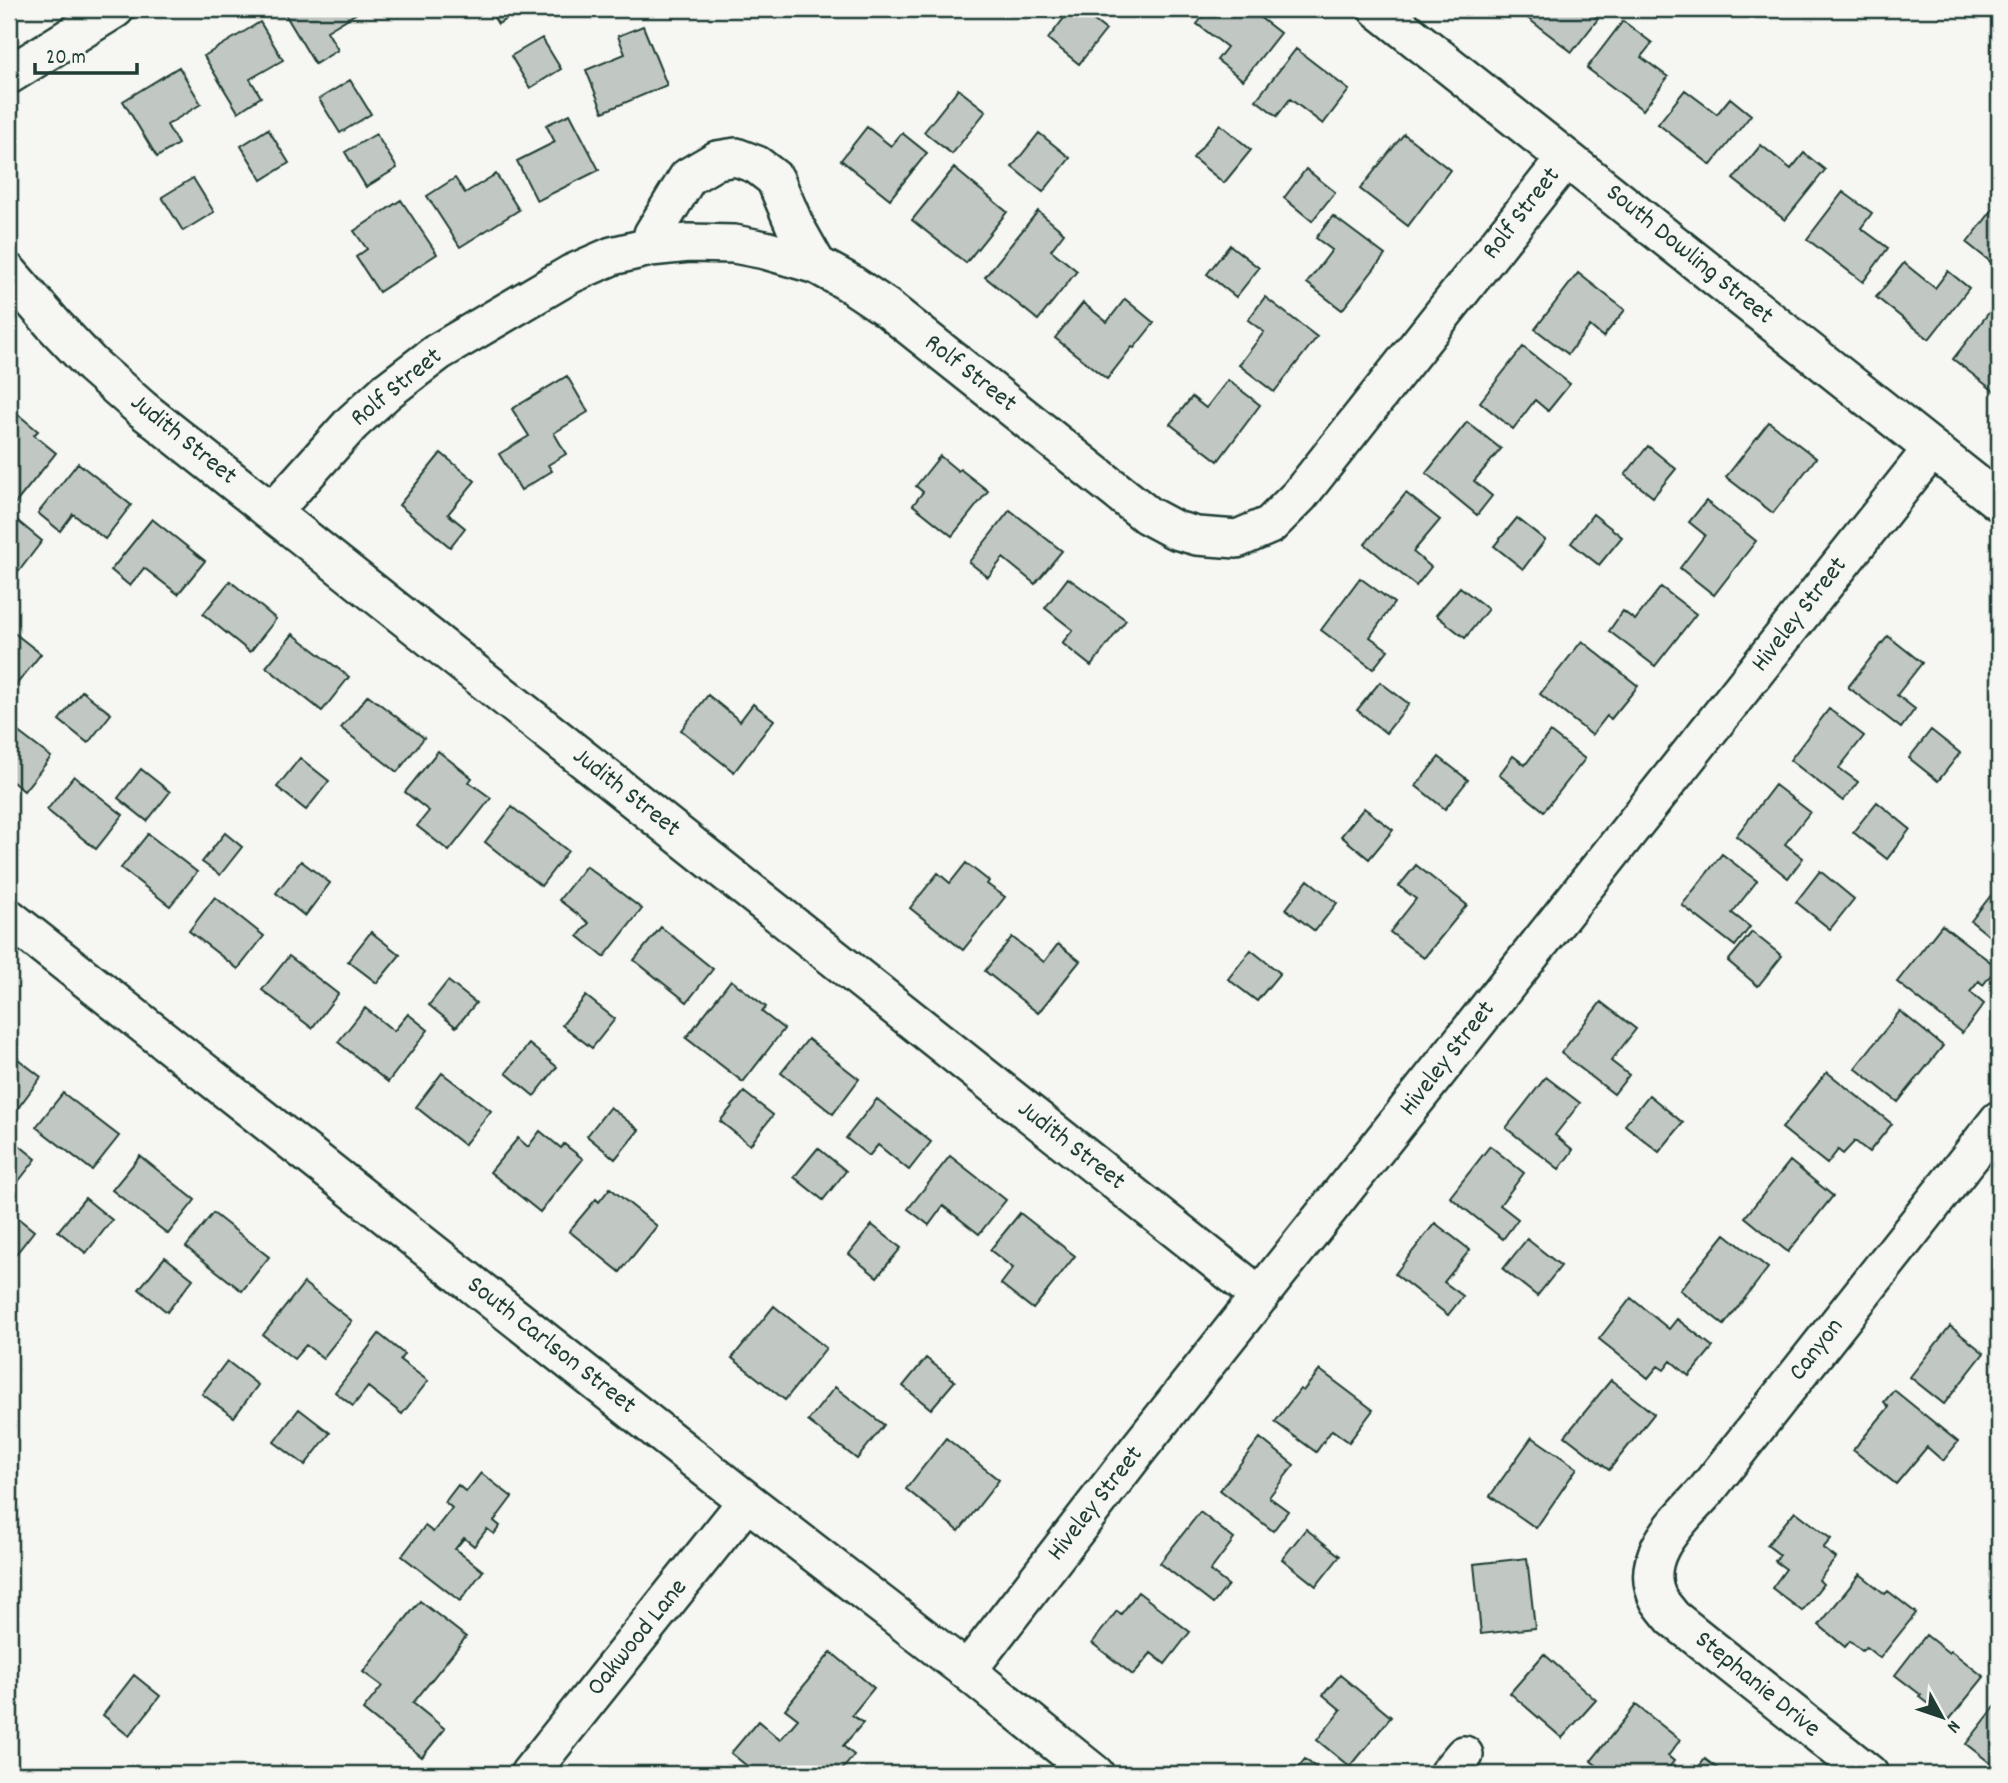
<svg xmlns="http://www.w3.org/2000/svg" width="2008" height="1783" font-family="Dekko,sans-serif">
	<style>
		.building { fill: #c1c8c3; stroke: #1f3d34; stroke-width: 2 }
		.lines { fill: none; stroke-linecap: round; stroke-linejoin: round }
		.minor-casing { stroke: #1f3d34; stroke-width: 42 }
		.minor { stroke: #f6f6f2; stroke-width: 37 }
		.labels { text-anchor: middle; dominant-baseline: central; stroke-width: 7; stroke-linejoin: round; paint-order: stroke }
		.street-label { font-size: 26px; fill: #1f3d34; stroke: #f6f6f2 }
	</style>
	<rect width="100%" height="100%" fill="#f6f6f2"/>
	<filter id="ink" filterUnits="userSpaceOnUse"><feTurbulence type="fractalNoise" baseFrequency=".0143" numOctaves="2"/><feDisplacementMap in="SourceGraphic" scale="14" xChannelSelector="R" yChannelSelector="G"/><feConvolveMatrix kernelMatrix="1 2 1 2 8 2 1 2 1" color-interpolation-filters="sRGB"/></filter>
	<g filter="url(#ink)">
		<path class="building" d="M282,9H359L360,11L327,31L338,50L315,64Z
			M489,9H522L498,24Z
			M1071,9H1079L1106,30L1079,64L1048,39Z
			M1209,9H1249L1280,33L1243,80L1217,60L1227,47L1197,24Z
			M1518,9H1584L1598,19L1572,52L1517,10Z
			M1623,21L1652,43L1641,57L1668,77L1643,110L1587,68Z
			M260,22L283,60L250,79L261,97L238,112L204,56Z
			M643,26L667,85L603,112L586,70L625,54L618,36Z
			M542,38L561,69L530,88L511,56Z
			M1296,49L1349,90L1323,124L1290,99L1277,116L1256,100Z
			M179,67L201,104L167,125L178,144L157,157L123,101Z
			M350,80L371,114L340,133L319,99Z
			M958,89L986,111L952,154L924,132Z
			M1685,90L1717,114L1730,98L1751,115L1711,165L1658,124Z
			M570,114L599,170L537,201L517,161L555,142L546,125Z
			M1220,124L1251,150L1224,183L1193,158Z
			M867,127L891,146L902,133L927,153L890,199L841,160Z
			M268,129L289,163L262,180L241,146Z
			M1039,133L1070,158L1043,192L1012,167Z
			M376,134L397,168L366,187L345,152Z
			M1404,134L1450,170L1408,226L1360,189Z
			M1761,145L1791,169L1804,153L1825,170L1785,220L1733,179Z
			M954,168L1007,212L966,263L912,220Z
			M1306,169L1335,192L1312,221L1284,198Z
			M496,174L519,210L460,247L427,196L455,178L465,193Z
			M193,178L214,212L183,231L162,197Z
			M1843,192L1872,213L1861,228L1888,248L1863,282L1807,239Z
			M401,200L437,254L379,292L356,257L367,249L354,231Z
			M1994,208L1999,212V264L1997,267L1967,243Z
			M1038,211L1064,233L1051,250L1077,271L1038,320L985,277Z
			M1333,216L1385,255L1342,310L1307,283L1332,250L1316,238Z
			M1230,245L1259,268L1236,297L1207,274Z
			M1904,263L1935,288L1948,271L1969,288L1929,339L1876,297Z
			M1578,273L1625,310L1603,337L1590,326L1568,354L1535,329Z
			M1265,297L1317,337L1274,392L1239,365L1264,332L1248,320Z
			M1125,299L1154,323L1134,348L1132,347L1107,379L1055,338L1083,303L1107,322Z
			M1991,310L1999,317V395L1953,359Z
			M1523,347L1570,384L1548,411L1535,400L1513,429L1480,402Z
			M567,376L588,412L554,433L566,454L548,465L552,471L521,490L499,454L529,436L512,409Z
			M1228,380L1260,405L1218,461L1170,424L1192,397L1206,408Z
			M9,407L38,431L34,435L56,453L14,505L9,501Z
			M1467,422L1501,449L1474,481L1492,496L1477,515L1426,473Z
			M1769,422L1816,458L1773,513L1726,477Z
			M1648,446L1676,469L1653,497L1625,475Z
			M441,453L475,481L448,514L465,528L450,547L399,505Z
			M940,456L958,471L960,469L988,491L952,536L913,505L923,492L916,486Z
			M78,463L131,505L105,539L73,514L60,531L38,513Z
			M1406,493L1440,520L1413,552L1431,567L1416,586L1365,544Z
			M1706,501L1756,541L1714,595L1680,568L1705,535L1689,522Z
			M1010,510L1062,551L1035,584L1003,558L988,577L969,562Z
			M1593,514L1622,537L1599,565L1571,543Z
			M14,518L42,541L19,571L9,562V524Z
			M1517,518L1545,540L1523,569L1494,546Z
			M152,519L205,561L178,594L144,568L130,586L111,570Z
			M1068,578L1126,620L1091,666L1062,643L1073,630L1045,608Z
			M1360,578L1394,603L1370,637L1388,650L1373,669L1321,630Z
			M230,581L276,619L250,652L203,614Z
			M1460,587L1488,609L1465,638L1436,615Z
			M1661,587L1696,614L1655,666L1609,631L1623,611L1635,620Z
			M13,632L41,654L12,690L9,687V637Z
			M293,634L349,677L322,711L266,667Z
			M1888,636L1922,663L1897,695L1915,709L1901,728L1848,687Z
			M1582,641L1638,686L1611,719L1607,716L1592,735L1540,694Z
			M1380,682L1409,704L1386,733L1357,710Z
			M82,691L111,714L88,743L59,720Z
			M368,695L424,738L397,772L341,728Z
			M708,695L740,721L753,704L774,720L734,772L681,730Z
			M1829,709L1864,736L1839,768L1858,782L1843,801L1790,760Z
			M9,725L51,757L24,791L9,779Z
			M1931,730L1960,753L1938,781L1909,758Z
			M1550,732L1585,759L1544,811L1499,775L1513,756L1525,765Z
			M438,751L472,778L469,782L491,798L449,851L417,826L429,811L405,792Z
			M1439,757L1468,780L1445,809L1416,786Z
			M300,758L329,781L306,810L277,787Z
			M141,769L170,792L147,821L118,798Z
			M74,776L123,815L96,849L47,810Z
			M1775,785L1810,812L1785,844L1803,858L1788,878L1736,836Z
			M1877,802L1910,829L1887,859L1853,832Z
			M512,807L568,851L541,886L485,842Z
			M1364,808L1393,830L1369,859L1341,836Z
			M225,833L242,847L220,875L202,862Z
			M148,834L197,872L170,906L121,868Z
			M1722,854L1757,881L1732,913L1750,927L1735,946L1682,905Z
			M301,861L330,883L305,916L276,893Z
			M966,863L989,881L987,884L1005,897L963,950L910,908L938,873L950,883Z
			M1416,865L1467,905L1424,958L1390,932L1416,899L1399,886Z
			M586,866L642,909L604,957L578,936L589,923L559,900Z
			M1820,871L1854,899L1830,929L1796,902Z
			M1308,880L1337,903L1315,931L1286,909Z
			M1999,885V944L1971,921Z
			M215,897L264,936L238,969L189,931Z
			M1942,925L1997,967L1983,985L1979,981L1970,992L1984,1004L1962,1033L1897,982Z
			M661,927L713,969L687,1002L634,960Z
			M371,932L400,955L377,983L348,961Z
			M1752,932L1782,956L1758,986L1728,961Z
			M1012,937L1044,962L1058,944L1080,961L1038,1013L985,971Z
			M1251,950L1280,973L1257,1001L1228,979Z
			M289,956L338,994L312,1028L262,990Z
			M731,980L766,1007L762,1012L784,1029L743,1082L686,1038Z
			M448,981L476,1003L456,1027L429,1005Z
			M586,996L615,1019L592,1048L562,1025Z
			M1601,1002L1636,1029L1611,1061L1629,1075L1614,1094L1561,1053Z
			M365,1008L394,1031L408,1014L428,1030L388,1082L338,1042Z
			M1900,1011L1943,1046L1898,1102L1855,1068Z
			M808,1039L859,1079L833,1114L781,1073Z
			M529,1044L557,1067L534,1096L506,1073Z
			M9,1052L41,1077L15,1112L9,1107Z
			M1827,1072L1892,1124L1869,1152L1855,1141L1843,1154L1838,1150L1827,1164L1782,1128Z
			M442,1073L491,1111L464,1145L416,1107Z
			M1546,1077L1580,1103L1555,1135L1573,1150L1559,1169L1506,1128Z
			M744,1092L773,1115L750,1145L720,1121Z
			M63,1093L119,1136L92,1170L36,1127Z
			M1649,1095L1683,1123L1659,1152L1625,1125Z
			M877,1099L931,1142L909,1170L878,1145L869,1156L846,1138Z
			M610,1107L639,1130L615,1159L587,1136Z
			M540,1131L561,1148L564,1144L583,1159L540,1212L490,1172L518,1138L528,1147Z
			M9,1137L36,1159L10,1192L9,1191Z
			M1490,1146L1524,1173L1500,1205L1518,1219L1503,1239L1450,1197Z
			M818,1148L846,1171L823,1200L794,1177Z
			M140,1156L195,1200L168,1234L112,1190Z
			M950,1156L1006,1200L979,1234L943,1206L929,1225L908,1209Z
			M1790,1161L1833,1196L1788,1252L1745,1217Z
			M610,1188L657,1226L620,1272L569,1231L596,1199L599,1202Z
			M85,1198L112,1220L86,1253L58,1231Z
			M9,1211L34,1231L9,1263Z
			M213,1213L269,1257L242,1291L186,1247Z
			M1020,1213L1075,1256L1033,1309L1001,1284L1013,1268L990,1250Z
			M1435,1223L1470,1250L1444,1282L1463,1296L1448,1315L1395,1274Z
			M872,1225L901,1248L877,1277L849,1254Z
			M1725,1234L1768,1268L1724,1325L1680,1290Z
			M1527,1239L1561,1266L1537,1296L1503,1269Z
			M165,1257L193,1279L167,1312L139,1289Z
			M304,1283L352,1321L323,1358L306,1345L294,1359L263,1335Z
			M1631,1298L1669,1329L1677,1319L1713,1347L1689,1376L1671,1361L1664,1370L1658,1366L1648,1378L1599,1339Z
			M774,1306L826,1348L785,1400L732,1358Z
			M1950,1326L1984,1353L1944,1404L1910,1377Z
			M379,1334L404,1354L400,1360L428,1381L402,1414L368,1387L353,1406L335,1392Z
			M926,1358L955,1381L931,1409L903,1386Z
			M227,1361L258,1385L234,1417L202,1394Z
			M1320,1370L1373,1410L1349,1442L1332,1430L1316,1452L1275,1422L1300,1389L1303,1391Z
			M1611,1380L1654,1414L1609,1470L1565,1436Z
			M835,1387L884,1425L857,1459L808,1421Z
			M1894,1390L1958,1442L1943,1461L1927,1447L1896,1484L1853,1450L1889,1407L1884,1402Z
			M299,1409L330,1433L305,1465L274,1442Z
			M1532,1437L1577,1468L1536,1528L1490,1496Z
			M946,1438L999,1480L959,1531L906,1489Z
			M1260,1438L1294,1465L1269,1497L1288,1511L1273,1531L1220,1490Z
			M481,1473L512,1497L494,1521L500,1526L494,1534L487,1529L474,1546L464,1538L455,1549L483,1571L460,1601L402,1556L425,1526L433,1532L452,1508L445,1502L458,1485L466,1492Z
			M1795,1511L1831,1539L1823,1548L1836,1558L1819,1580L1823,1584L1802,1611L1772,1588L1786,1569L1775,1561L1780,1555L1767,1545Z
			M1200,1512L1234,1539L1210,1571L1228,1585L1213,1604L1160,1563Z
			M1306,1529L1340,1556L1316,1586L1282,1559Z
			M1527,1558L1535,1628L1481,1634L1474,1564Z
			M1860,1574L1885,1594L1888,1591L1916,1613L1880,1658L1866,1647L1862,1651L1850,1641L1845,1647L1819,1625Z
			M1138,1592L1190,1632L1165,1664L1151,1653L1133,1675L1092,1643L1117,1611L1121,1614Z
			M420,1601L466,1637L413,1703L445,1729L422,1757L363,1710L382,1686L363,1672Z
			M1926,1635L1949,1653L1951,1651L1984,1677L1949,1720L1919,1697L1921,1695L1895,1675Z
			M831,1652L874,1688L852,1715L863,1723L843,1746L854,1755L843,1769L849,1774H757L731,1753L758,1721L780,1740L798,1719L785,1709Z
			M1544,1654L1596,1700L1562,1738L1510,1693Z
			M134,1675L160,1696L129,1736L103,1715Z
			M1340,1675L1391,1717L1350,1767L1317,1740L1341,1710L1323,1695Z
			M1999,1702V1765L1997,1763L1994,1766L1966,1744Z
			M1636,1705L1680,1740L1668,1756L1674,1761L1664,1774H1608L1591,1761Z
			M1305,1759L1324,1774H1293Z
			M1705,1759L1725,1774H1693Z"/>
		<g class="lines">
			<defs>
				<path id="minor" d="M1378,9L1999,502
					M9,75L115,9
					M650,247L653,234L688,177L717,160L736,157L757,165L775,179L795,226L817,265
					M9,273L54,325L92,365L142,409L1260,1296
					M272,512L352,423L387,391L438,352L571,274L612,256L650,247L689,243L734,244L765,250L817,265L848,282L887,308L1147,515L1175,530L1197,536L1237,539L1270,525L1299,496L1566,158
					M9,918L747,1501L967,1671L1095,1774
					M967,1671L1139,1448L1932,449
					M529,1774L747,1501
					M1448,1774L1464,1755
					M1869,1774L1673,1618C1668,1612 1663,1606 1659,1600C1636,1557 1681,1519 1706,1491L1999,1120"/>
			</defs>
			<use href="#minor" class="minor-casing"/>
			<use href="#minor" class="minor"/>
		</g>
	</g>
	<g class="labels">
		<g class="street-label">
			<text transform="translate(1522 214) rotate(-52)">Rolf Street</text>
			<text transform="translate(1689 255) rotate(39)">South Dowling Street</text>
			<text transform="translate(970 374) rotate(38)">Rolf Street</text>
			<text transform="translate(397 388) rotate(-39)">Rolf Street</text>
			<text transform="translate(183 440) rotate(39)">Judith Street</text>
			<text transform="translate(1800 615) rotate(-52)">Hiveley Street</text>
			<text transform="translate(626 793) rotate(38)">Judith Street</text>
			<text transform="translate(1448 1059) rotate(-52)">Hiveley Street</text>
			<text transform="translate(1071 1146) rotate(38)">Judith Street</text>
			<text transform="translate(551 1346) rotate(38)">South Carlson Street</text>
			<text transform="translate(1817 1350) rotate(-52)">Canyon</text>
			<text transform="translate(1096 1504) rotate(-52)">Hiveley Street</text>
			<text transform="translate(638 1638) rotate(-51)">Oakwood Lane</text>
			<text transform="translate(1757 1685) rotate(39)">Stephanie Drive</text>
		</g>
	</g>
	<rect width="2008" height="1783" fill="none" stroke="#f6f6f2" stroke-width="35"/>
	<rect x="18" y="18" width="1973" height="1748" fill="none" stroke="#1f3d34" stroke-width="2.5" filter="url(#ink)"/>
	<g transform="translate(1942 1717) rotate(130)" stroke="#f6f6f2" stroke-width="5" paint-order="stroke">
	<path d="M0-5L12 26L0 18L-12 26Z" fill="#1f3d34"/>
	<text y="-10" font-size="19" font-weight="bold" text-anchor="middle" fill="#1f3d34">N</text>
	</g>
	<path d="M35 63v10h102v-10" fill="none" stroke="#1f3d34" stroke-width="3.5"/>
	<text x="46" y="63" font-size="21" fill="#1f3d34" stroke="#f6f6f2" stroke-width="5" paint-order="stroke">20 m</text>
</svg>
